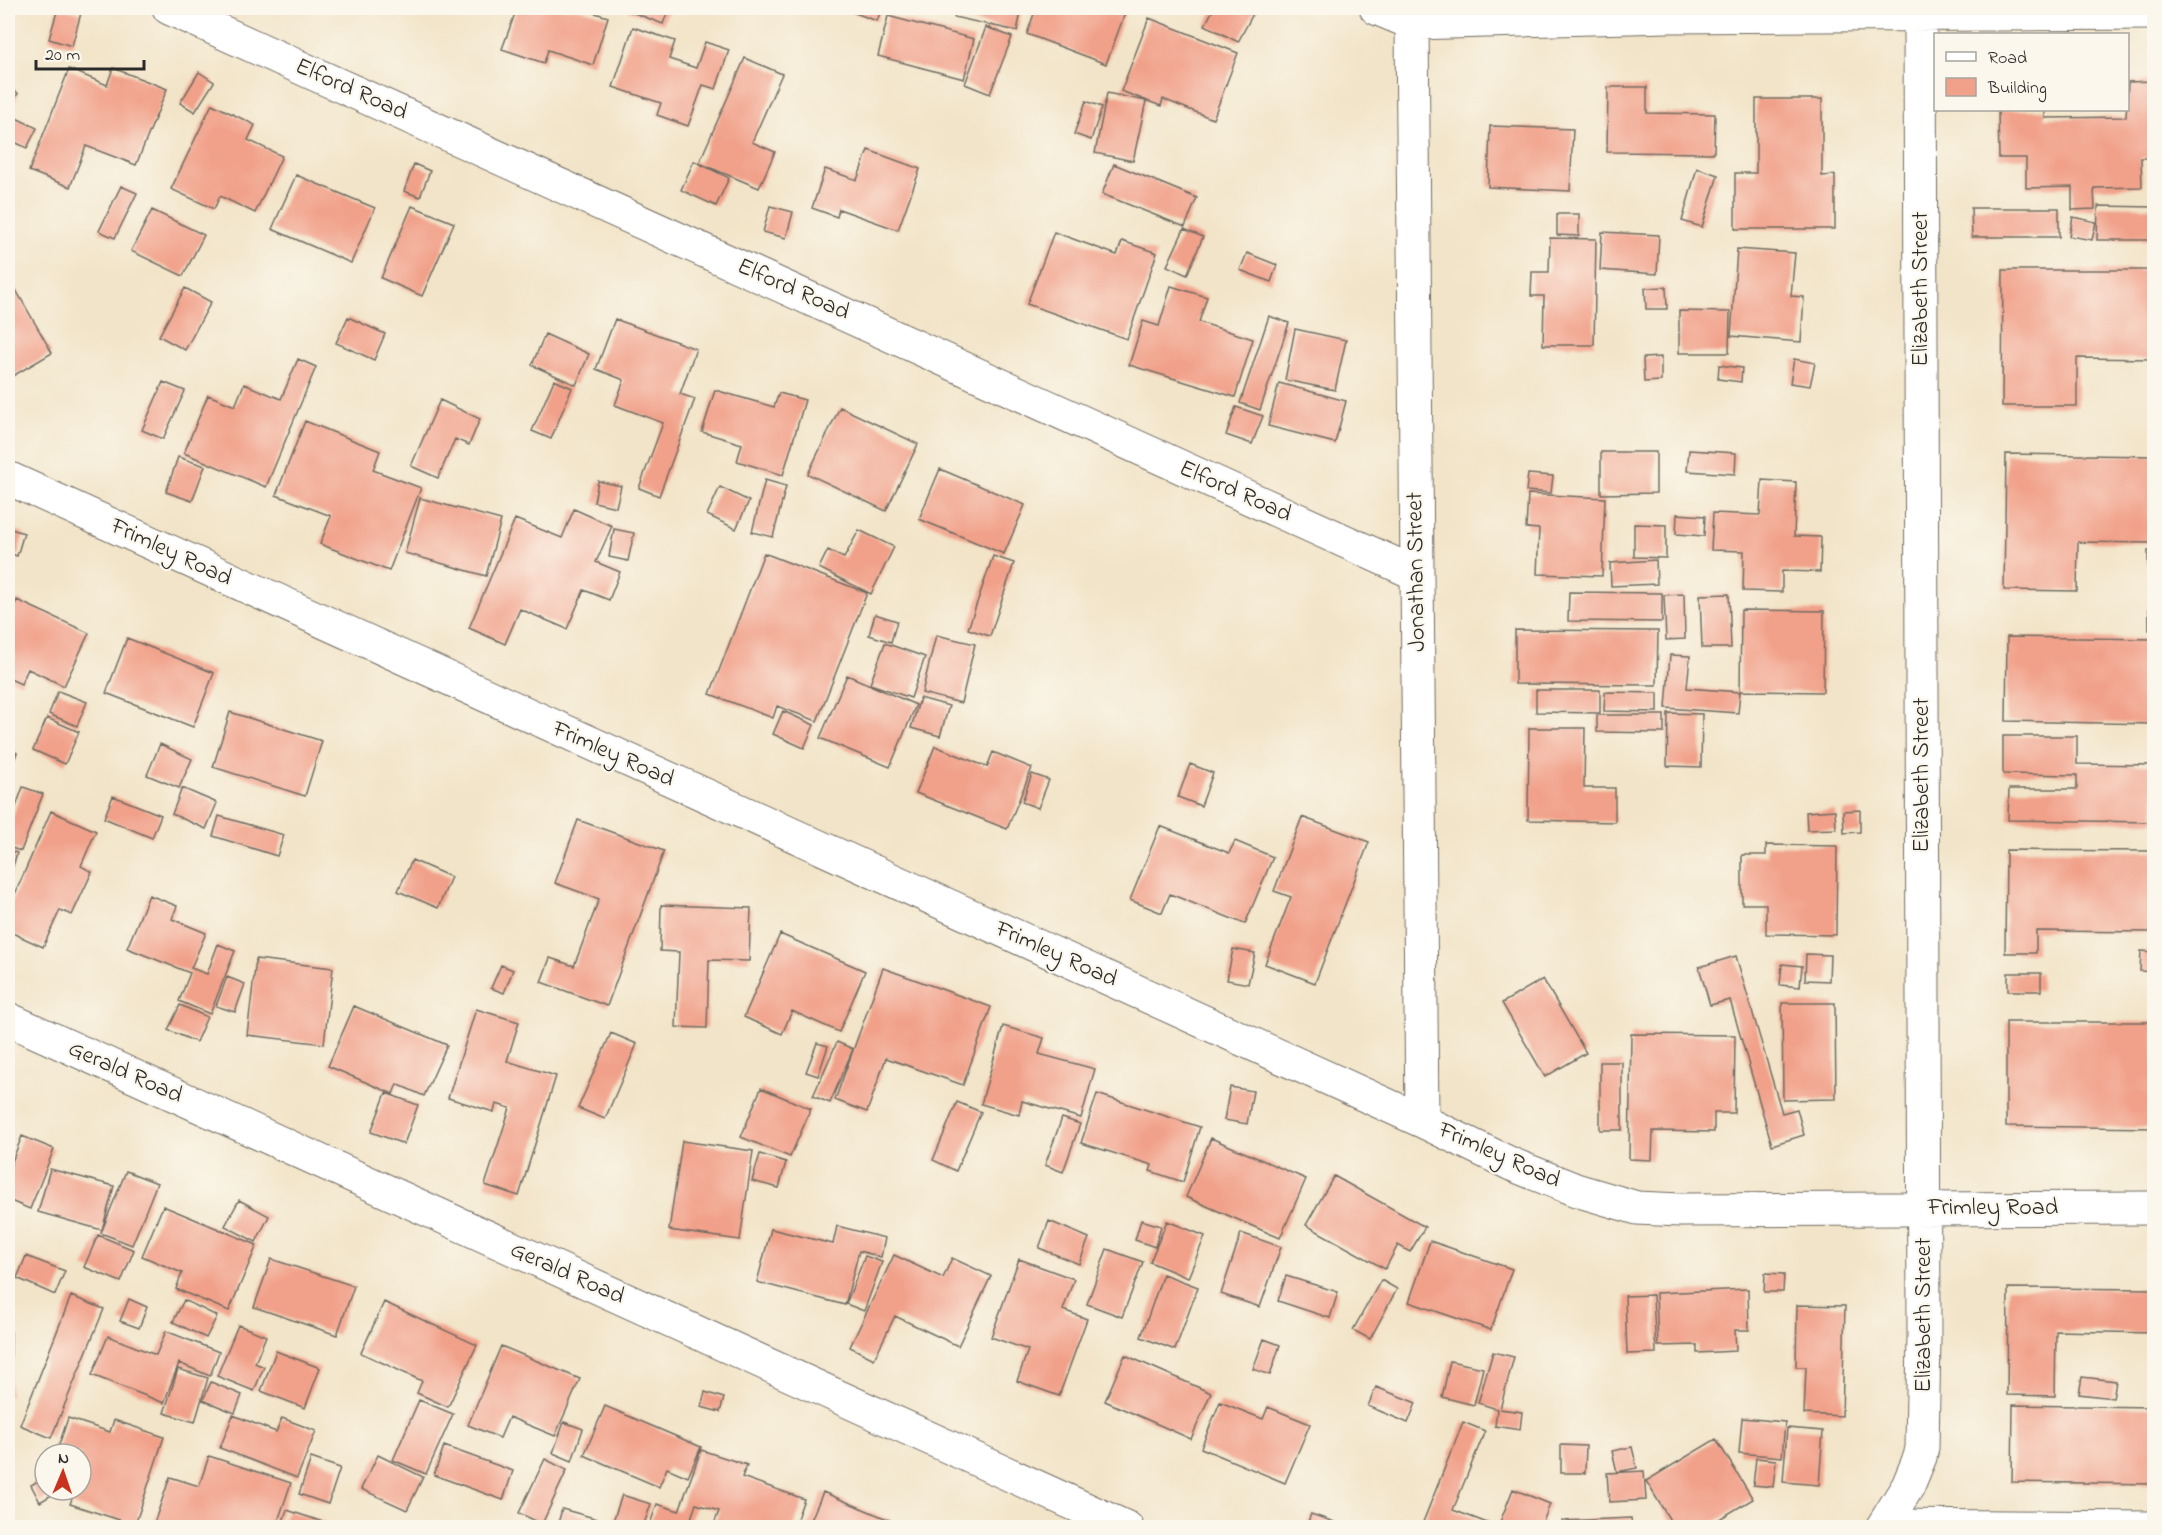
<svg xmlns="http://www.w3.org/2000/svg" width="2162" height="1535" font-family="'Indie Flower',sans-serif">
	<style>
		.building { fill: #f1a089 }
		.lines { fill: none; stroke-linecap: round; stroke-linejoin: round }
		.minor-casing { stroke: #716c62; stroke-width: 35 }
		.minor { stroke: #fff; stroke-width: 33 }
		.labels { text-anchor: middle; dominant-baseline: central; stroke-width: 4.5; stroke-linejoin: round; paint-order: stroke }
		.street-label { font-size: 24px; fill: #2b2b2b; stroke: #fbf7ec }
	</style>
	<rect width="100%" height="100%" fill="#fbf7ec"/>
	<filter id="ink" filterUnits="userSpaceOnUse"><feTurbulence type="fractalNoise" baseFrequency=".0167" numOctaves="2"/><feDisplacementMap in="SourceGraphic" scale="12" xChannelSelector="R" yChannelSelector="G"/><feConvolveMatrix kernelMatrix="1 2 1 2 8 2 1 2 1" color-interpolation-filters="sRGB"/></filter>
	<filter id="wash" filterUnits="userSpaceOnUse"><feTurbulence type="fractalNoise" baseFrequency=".008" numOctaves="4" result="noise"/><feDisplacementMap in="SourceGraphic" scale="24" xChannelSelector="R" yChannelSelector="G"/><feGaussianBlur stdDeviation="1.35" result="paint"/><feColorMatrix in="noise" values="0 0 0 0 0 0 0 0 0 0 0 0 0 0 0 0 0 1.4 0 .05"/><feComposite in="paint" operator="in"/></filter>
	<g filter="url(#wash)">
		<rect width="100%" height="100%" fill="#f2e4c8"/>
		<g id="blocks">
			<path class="building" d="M58,8L81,13L72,46L49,39Z
				M348,8H362L360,12Z
				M517,8H579L608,17L593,65L548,50L544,63L502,49Z
				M630,8H669L663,24L629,11Z
				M841,8H882L877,21Z
				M955,8H1022L1017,31L954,17Z
				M1036,8H1127L1106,64L1027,34Z
				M1214,8H1256L1238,42L1205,25Z
				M888,16L974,39L964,79L878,56Z
				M1149,18L1238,53L1213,119L1163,99L1161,106L1121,91Z
				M633,27L675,41L669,59L696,68L705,42L729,50L716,89L703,85L688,126L657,115L661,103L613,87Z
				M986,27L1012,37L990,94L965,84Z
				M745,58L782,74L752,142L775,152L759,188L699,163Z
				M113,68L167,89L136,165L86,146L70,187L29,171L69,69L107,85Z
				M199,72L214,82L195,112L180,103Z
				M2154,81V158H2141L2142,187L2094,188L2095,209L2072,210V187L2026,188V158H1999L1998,110H2045V118L2126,117L2128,82Z
				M1608,87H1647V113L1715,114L1714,153L1607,152Z
				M8,88L18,93L8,114Z
				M1107,93L1146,101L1133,161L1095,153Z
				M1756,99H1822V176L1835,175V229H1735V173H1756Z
				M1086,101L1102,107L1091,140L1074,134Z
				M212,104L255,125L248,140L282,156L255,213L220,196L214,209L171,189Z
				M8,114L37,128L27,148L8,139Z
				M1490,126L1573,129L1570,191L1488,187Z
				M868,150L920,169L898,230L839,209L837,217L812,208L825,169L857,180Z
				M694,161L729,178L716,206L681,190Z
				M414,164L430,171L420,197L404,191Z
				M1114,164L1197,198L1185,227L1102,194Z
				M1697,168L1718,175L1702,227L1682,221Z
				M296,175L375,208L351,263L272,229Z
				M121,186L137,193L115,238L99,231Z
				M412,206L454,223L422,296L381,278Z
				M770,206L793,212L786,238L763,232Z
				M2098,206L2154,207V240H2097Z
				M1971,208H2059V237H1972Z
				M152,210L204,235L183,276L131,251Z
				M1557,214H1579V236L1557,235Z
				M2073,217L2096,222L2092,240L2069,236Z
				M1184,229L1203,237L1187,275L1167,266Z
				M1054,232L1117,255L1122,241L1157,253L1127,339L1027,304Z
				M1602,232L1659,235L1657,274L1600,270Z
				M1550,238L1596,239L1594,345H1543L1544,296H1531L1532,272H1549Z
				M1737,249L1795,253L1791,296L1804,297L1801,342L1731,336Z
				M1247,253L1277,265L1271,282L1240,270Z
				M2003,270H2154V359L2077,358V406H2002Z
				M8,276L52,353L8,379Z
				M1171,286L1207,297L1199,322L1253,339L1235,397L1129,365L1143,321L1159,326Z
				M1666,287L1667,309H1646L1645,288Z
				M185,288L211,302L185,350L159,336Z
				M1679,311L1730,312L1729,353H1679Z
				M1269,316L1289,323L1260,410L1240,403Z
				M348,317L385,334L374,360L336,343Z
				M615,319L696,349L680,394L695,399L659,496L639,488L663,423L615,405L624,380L596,369Z
				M1295,329L1346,340L1335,390L1285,380Z
				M545,334L589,354L576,385L532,365Z
				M1661,357V381L1644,382L1643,358Z
				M298,359L316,367L266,487L184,453L208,395L235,406L244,384L281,399Z
				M1794,359L1815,363L1810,386L1790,383Z
				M1719,365L1742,368L1741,382L1718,379Z
				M554,380L572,388L551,439L532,431Z
				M163,382L185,391L163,439L142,430Z
				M1279,383L1346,401L1335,443L1268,426Z
				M715,390L774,407L779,393L805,400L783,475L737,461L742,444L702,432Z
				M440,400L480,419L469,445L455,439L438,478L411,466Z
				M840,407L918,444L886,511L808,474Z
				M1236,407L1263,416L1252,444L1226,435Z
				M305,421L380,451L373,470L421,488L389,571L320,544L331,516L276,495Z
				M1689,450L1736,453L1735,474L1687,471Z
				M1601,452H1656V493L1601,494Z
				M2006,454L2154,456V543L2078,542L2077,591L2004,590Z
				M178,457L205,466L192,501L166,492Z
				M940,469L1025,505L1004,554L919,519Z
				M1528,474L1553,476L1551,493L1526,491Z
				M765,480L786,486L773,537L752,532Z
				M1762,480L1796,482L1794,536L1821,537L1820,572L1782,571V592L1743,591L1744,551L1711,550L1713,513L1760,515Z
				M598,481L621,486L616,507L594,502Z
				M720,487L749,501L736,529L707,515Z
				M1528,494L1605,498L1602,576L1537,574L1539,529L1526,528Z
				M420,498L501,520L486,576L405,553Z
				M574,509L612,526L596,562L620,572L609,600L584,590L567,629L520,609L505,644L469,628L515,519L562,538Z
				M1677,514L1705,516L1704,536L1676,534Z
				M1634,524L1666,525V558L1634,557Z
				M8,528L24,533L17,556L8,553Z
				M614,529L634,533L628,561L609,557Z
				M859,530L894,547L871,594L819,568L828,550L844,558Z
				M2154,550V630H2149L2148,551Z
				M764,553L867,593L817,721L777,706L773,718L710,694Z
				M993,556L1014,563L990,636L968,629Z
				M1656,560L1657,584L1611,586L1610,563Z
				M1569,592L1662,593V622L1568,621Z
				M1684,594L1685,639L1666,640L1664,595Z
				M1729,594L1731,648H1702L1700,595Z
				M17,600L89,633L64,686L28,669L21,684L8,678V621Z
				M1741,610L1824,611L1823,692L1740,691Z
				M875,614L897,621L891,642L869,635Z
				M1515,630L1658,631L1657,685L1515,684Z
				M936,635L975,644L961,703L922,693Z
				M2007,637L2154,639V724L2006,721Z
				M127,638L214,673L193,727L106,693Z
				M885,643L925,657L911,698L870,684Z
				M1670,655L1690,656L1687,688L1740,692L1738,713L1666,708Z
				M847,675L916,705L890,767L820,738Z
				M1536,690H1600V713L1536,712Z
				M58,691L87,702L77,726L49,714Z
				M1605,692L1658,693V712L1604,711Z
				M920,698L949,706L940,736L911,728Z
				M783,711L814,725L804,748L773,734Z
				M230,712L322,741L305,796L213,767Z
				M1668,713L1702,714L1701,767L1667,766Z
				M1597,715H1664V733L1597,732Z
				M47,718L79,732L65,764L33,750Z
				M1529,728H1585L1584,788H1615V822L1528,820Z
				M2003,736H2077V764L2154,765V822L2008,820L2009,789H2077V775L2003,774Z
				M160,744L192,759L179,788L147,775Z
				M935,746L987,767L993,752L1032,768L1007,829L916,793Z
				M8,749L17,753L8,775Z
				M1190,764L1213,773L1201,806L1178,797Z
				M1032,774L1049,780L1038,808L1022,802Z
				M23,787L43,794L21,851L8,847V829Z
				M182,788L217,803L206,829L172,814Z
				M113,796L161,815L152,838L104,818Z
				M1835,810L1836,829L1807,830L1806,812Z
				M1860,810V832L1844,833L1843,811Z
				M51,811L96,831L81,866L92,872L72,915L60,910L43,947L8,931V910Z
				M219,816L284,835L277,856L213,836Z
				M1302,817L1369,842L1315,983L1265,964L1291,897L1274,891Z
				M578,820L664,851L607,1006L541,982L550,958L574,966L599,899L555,883Z
				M1160,826L1229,853L1235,841L1273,857L1245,924L1170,894L1162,913L1130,900Z
				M1766,845L1837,846L1836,935L1766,934V904H1742V855H1766Z
				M8,850L17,853L8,883Z
				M2006,850L2154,851V932L2036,931V953H2005Z
				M412,860L451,877L438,908L398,891Z
				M149,895L177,906L172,919L206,933L191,968L207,974L218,944L235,951L210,1014L179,1001L190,973L127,948Z
				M661,905L751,908L749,961L709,960L707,1028L676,1027L679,952L660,951Z
				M780,934L865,971L839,1032L792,1011L782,1034L744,1017Z
				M1233,949L1255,953L1248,984L1227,980Z
				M2141,951L2154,952V972L2140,971Z
				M1806,954L1830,955L1829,981L1805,980Z
				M1736,956L1782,1113L1797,1109L1804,1135L1772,1145L1730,1000L1710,1005L1699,967Z
				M256,959L333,968L324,1044L247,1035Z
				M1782,964L1802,966L1800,987L1780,985Z
				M501,965L513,970L504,993L491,988Z
				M883,968L991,1007L963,1085L886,1058L867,1112L835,1100Z
				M2008,973H2041V991H2008Z
				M227,977L245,984L235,1012L216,1006Z
				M1543,979L1586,1053L1545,1077L1502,1003Z
				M1782,1003H1835L1836,1099L1783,1100Z
				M180,1005L207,1017L196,1042L168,1030Z
				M354,1006L447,1045L424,1096L397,1084L393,1094L328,1066Z
				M476,1009L519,1022L507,1061L556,1076L519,1196L485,1185L510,1108L496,1104L494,1112L448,1098Z
				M2006,1022H2154V1128L2006,1126Z
				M1003,1026L1044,1038L1039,1054L1095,1069L1081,1118L1022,1101L1019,1115L981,1104Z
				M611,1033L637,1044L605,1119L578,1108Z
				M1631,1034L1735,1035L1734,1113H1714V1132L1653,1131L1652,1160L1629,1159Z
				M837,1042L853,1049L830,1103L813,1096Z
				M817,1043L828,1046L818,1076L806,1072Z
				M1600,1062H1622V1130H1600Z
				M1230,1087L1253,1091L1247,1124L1224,1120Z
				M761,1088L811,1109L790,1157L741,1137Z
				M386,1093L418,1105L404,1144L371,1132Z
				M1097,1094L1200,1127L1183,1182L1150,1171L1152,1165L1081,1143Z
				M957,1102L981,1112L956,1171L933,1160Z
				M1062,1118L1080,1124L1063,1172L1045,1165Z
				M22,1136L54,1149L30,1209L8,1200V1172Z
				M1211,1138L1306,1179L1280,1238L1186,1197Z
				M682,1141L753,1151L740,1240L669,1230Z
				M760,1154L786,1162L779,1188L752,1181Z
				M50,1169L114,1186L102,1230L38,1212Z
				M126,1171L157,1183L132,1245L101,1233Z
				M1334,1176L1425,1227L1410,1252L1398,1245L1385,1269L1306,1225Z
				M239,1200L269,1216L256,1242L225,1226Z
				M163,1206L257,1245L229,1311L176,1289L182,1273L142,1256Z
				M1141,1220L1161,1226L1155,1247L1135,1240Z
				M1049,1221L1089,1238L1079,1264L1039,1248Z
				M1167,1221L1205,1236L1188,1278L1150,1262Z
				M837,1226L885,1238L881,1257L859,1251L845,1305L757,1282L771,1229L833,1244Z
				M1241,1233L1281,1247L1260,1307L1221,1294Z
				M98,1235L134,1250L121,1282L84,1267Z
				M1430,1241L1512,1269L1491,1330L1409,1302Z
				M1107,1249L1143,1262L1122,1317L1087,1304Z
				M894,1255L943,1278L952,1258L991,1276L958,1346L895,1316L874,1359L850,1347Z
				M26,1256L65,1271L55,1295L17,1278Z
				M865,1256L882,1262L864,1311L846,1304Z
				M271,1259L354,1286L337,1335L254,1307Z
				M1019,1259L1074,1279L1063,1310L1087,1319L1059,1396L1017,1381L1028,1350L991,1337Z
				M1765,1273L1784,1274L1783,1292H1764Z
				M1163,1274L1198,1287L1175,1350L1141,1337Z
				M1286,1276L1338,1292L1330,1318L1278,1301Z
				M1381,1280L1397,1289L1370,1339L1353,1330Z
				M2008,1288L2154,1289V1333L2056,1331L2055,1396L2007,1395Z
				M1748,1289L1749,1330H1735L1736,1351L1697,1353V1345L1658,1346L1656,1293Z
				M1653,1295L1656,1353L1627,1354L1625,1296Z
				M71,1296L104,1309L51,1438L20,1425Z
				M129,1299L147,1307L139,1328L120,1321Z
				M184,1300L217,1316L206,1338L173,1322Z
				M384,1302L477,1345L448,1407L417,1393L422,1381L361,1353Z
				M1797,1305L1845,1306L1842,1416L1804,1414L1806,1367H1796Z
				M238,1325L266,1336L255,1363L264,1367L254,1391L217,1376Z
				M166,1331L219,1352L210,1376L179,1363L164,1403L92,1375L108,1336L156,1355Z
				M8,1332H11L10,1396L8,1395Z
				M1264,1339L1280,1345L1270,1375L1253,1369Z
				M501,1346L580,1379L555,1436L509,1417L500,1438L468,1425Z
				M276,1351L320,1368L305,1408L261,1391Z
				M1493,1352L1514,1357L1500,1409L1522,1412L1520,1430L1495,1426L1497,1409L1478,1403Z
				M1125,1355L1211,1393L1191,1439L1105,1401Z
				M1450,1361L1483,1368L1474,1405L1442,1397Z
				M178,1369L208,1378L195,1422L164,1413Z
				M2082,1377L2116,1381L2113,1398L2079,1394Z
				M211,1382L242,1395L235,1413L203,1400Z
				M1376,1387L1416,1403L1408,1423L1368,1406Z
				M705,1392L724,1398L720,1412L701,1407Z
				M419,1400L453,1414L426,1474L393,1460Z
				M1220,1402L1263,1419L1268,1407L1310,1424L1285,1483L1201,1448Z
				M2013,1405L2154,1407V1484L2012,1482Z
				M605,1406L701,1447L688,1477L667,1468L659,1487L584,1455Z
				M233,1415L276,1432L282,1418L316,1431L297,1478L220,1448Z
				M68,1418L110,1432L114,1420L164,1437L135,1525L70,1504L75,1490H81V1454H56Z
				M1742,1418L1785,1422L1782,1457L1739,1453Z
				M564,1422L583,1429L572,1461L553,1453Z
				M1463,1422L1485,1431L1453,1510L1498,1527L1513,1489L1550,1504L1541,1527H1421Z
				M1787,1428L1823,1431L1819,1485L1783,1482Z
				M1716,1439L1753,1499L1706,1527H1674L1646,1481Z
				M1561,1445L1586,1446L1585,1473H1561Z
				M444,1446L513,1471L503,1500L434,1475Z
				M1632,1447L1637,1468L1617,1472L1612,1451Z
				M701,1450L747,1465L742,1477L804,1499L794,1527H713L719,1511L696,1504L688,1527H649L657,1504L679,1511Z
				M378,1455L423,1477L407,1510L361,1489Z
				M209,1456L291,1483L276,1527L153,1526L170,1477L199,1486Z
				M311,1458L340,1468L328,1504L299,1494Z
				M1756,1458L1776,1460L1773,1487L1753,1485Z
				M545,1459L567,1470L542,1524L519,1513Z
				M1644,1471L1646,1500L1609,1502L1607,1473Z
				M45,1477V1490H53L55,1493L40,1502L31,1485Z
				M823,1492L906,1527H808Z
				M622,1495L651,1504L643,1527H611Z
				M562,1509L612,1523L610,1527H557Z
				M287,1510L338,1527H281Z
				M1311,1514L1340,1524L1339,1527H1306Z
				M1631,1518L1632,1527H1562V1521Z"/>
		</g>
	</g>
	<g filter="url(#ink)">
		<use href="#blocks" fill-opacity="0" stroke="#716c62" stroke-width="1.5"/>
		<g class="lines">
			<defs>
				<path id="minor" d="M169,8L1417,574
					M1376,8L1412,23L1667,16L2154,13
					M1412,23L1422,1121
					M8,478L1422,1121L1511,1164L1576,1190L1637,1208L1680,1210L2154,1208
					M8,1019L1127,1528
					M1884,1526L2152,1528
					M1882,1528L1908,1486L1920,1457L1922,1448L1924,1337L1920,15"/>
			</defs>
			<use href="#minor" class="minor-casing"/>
			<use href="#minor" class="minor"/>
		</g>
	</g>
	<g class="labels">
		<g class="street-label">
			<text transform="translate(351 90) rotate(24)">Elford Road</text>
			<text transform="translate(1921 289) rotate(-90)">Elizabeth Street</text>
			<text transform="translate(793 290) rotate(24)">Elford Road</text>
			<text transform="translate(1235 492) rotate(24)">Elford Road</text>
			<text transform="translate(171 553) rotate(25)">Frimley Road</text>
			<text transform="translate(1417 572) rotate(-91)">Jonathan Street</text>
			<text transform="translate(613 755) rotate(24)">Frimley Road</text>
			<text transform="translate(1922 775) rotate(-90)">Elizabeth Street</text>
			<text transform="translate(1056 955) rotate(24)">Frimley Road</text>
			<text transform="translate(125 1073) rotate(24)">Gerald Road</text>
			<text transform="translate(1499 1156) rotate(24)">Frimley Road</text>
			<text x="1993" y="1208">Frimley Road</text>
			<text transform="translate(567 1274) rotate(24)">Gerald Road</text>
			<text transform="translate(1924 1315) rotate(-90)">Elizabeth Street</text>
		</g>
	</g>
	<rect width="2162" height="1535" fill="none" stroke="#fbf7ec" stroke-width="30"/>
	<rect x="1934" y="33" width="195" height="78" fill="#fbf7ec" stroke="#a8a59f" stroke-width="1.5"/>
	<rect x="1946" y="52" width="30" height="9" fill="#ffffff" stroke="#a8a59f" stroke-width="1.5"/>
	<text x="1988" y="63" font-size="18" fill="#2b2b2b">Road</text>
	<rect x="1946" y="78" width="30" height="18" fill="#f1a089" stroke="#a8a59f" stroke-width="1.5"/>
	<text x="1988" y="93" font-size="18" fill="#2b2b2b">Building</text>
	<g transform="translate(63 1472) rotate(2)"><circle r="28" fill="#fbf7ec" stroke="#a8a59f" stroke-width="1.5"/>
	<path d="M0-4.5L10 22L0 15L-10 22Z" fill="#c8321e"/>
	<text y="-9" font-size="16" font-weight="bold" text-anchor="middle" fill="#2b2b2b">N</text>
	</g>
	<path d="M36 60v9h108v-9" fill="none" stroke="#2b2b2b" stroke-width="3"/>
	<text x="45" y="60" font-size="18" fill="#2b2b2b" stroke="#fbf7ec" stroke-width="4.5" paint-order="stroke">20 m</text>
</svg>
